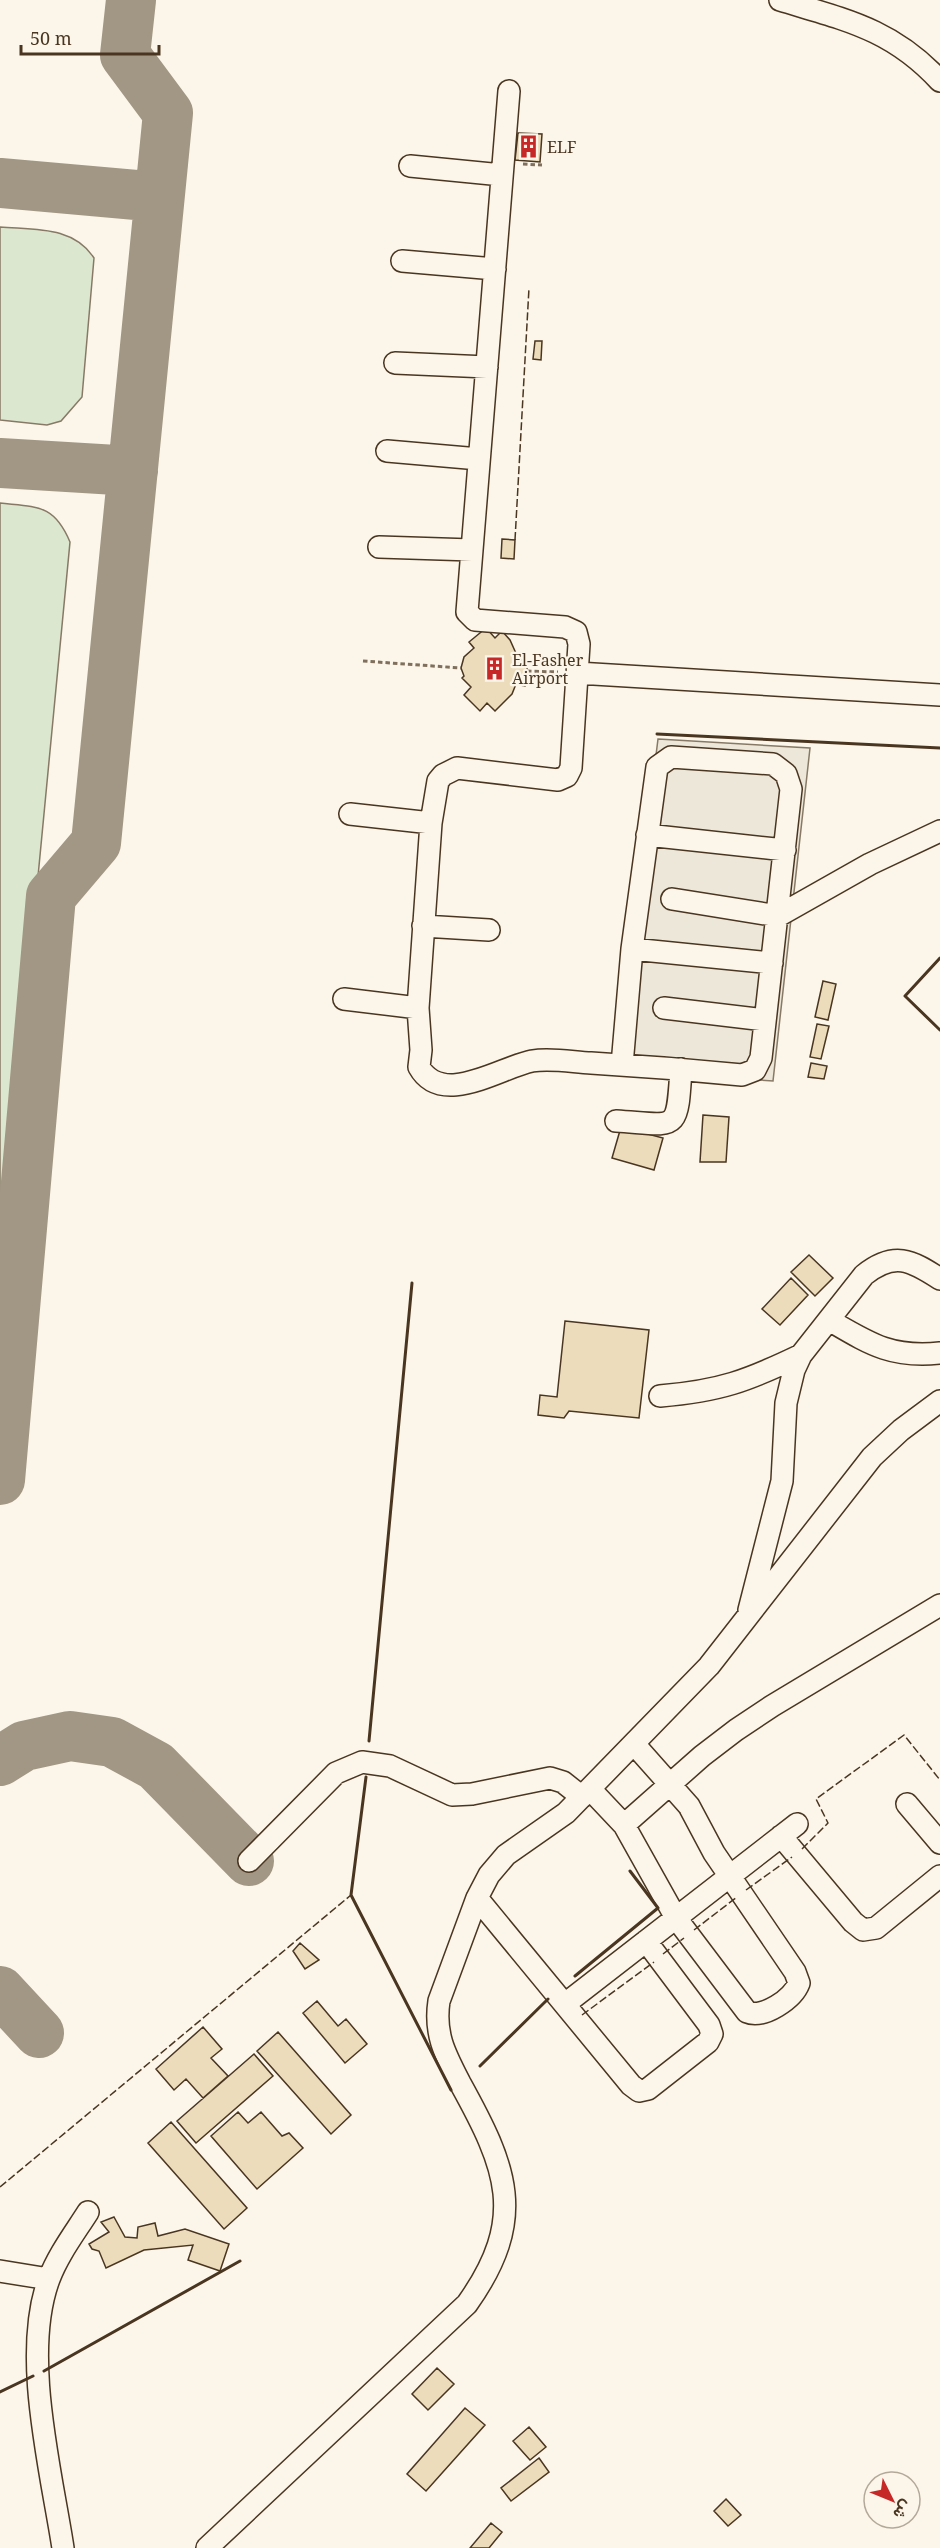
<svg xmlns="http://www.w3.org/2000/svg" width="940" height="2548" font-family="'Noto Serif',Vazirmatn,serif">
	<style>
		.green { fill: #dce7d0; stroke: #887966; stroke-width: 1.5 }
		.parking { fill: #ede7d9; stroke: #887966; stroke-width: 1.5 }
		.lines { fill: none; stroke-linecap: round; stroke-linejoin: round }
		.taxiway { stroke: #a29684; stroke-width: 50 }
		.building { fill: #ecdcbc; stroke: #4a3520; stroke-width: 1.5 }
		.minor-casing { stroke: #4a3520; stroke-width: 24 }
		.path { stroke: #7f6f5c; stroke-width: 3; stroke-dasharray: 4.5 3; stroke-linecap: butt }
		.minor { stroke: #fbf6e9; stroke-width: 21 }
		.fence { stroke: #4a3520; stroke-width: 1.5; stroke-dasharray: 8 3; stroke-linecap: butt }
		.wall { stroke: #4a3520; stroke-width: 3 }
		.labels { text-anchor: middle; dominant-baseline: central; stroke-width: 4.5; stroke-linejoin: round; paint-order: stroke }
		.poi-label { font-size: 16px; fill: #4a3520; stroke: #fbf6e9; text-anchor: start }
	</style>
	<rect width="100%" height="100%" fill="#fbf6e9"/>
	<path class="green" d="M0,227C35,230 73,226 94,258L82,397L61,421L47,425L0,420Z
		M0,503C37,507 54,504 70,542L37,887L41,890L0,1350Z"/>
	<path class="parking" d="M658,739L810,748L773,1081L617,1069Z"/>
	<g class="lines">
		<path class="taxiway" d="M0,183L159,197
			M0,463L133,471
			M0,1480L51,896L96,843L168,113L125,55L131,0
			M0,1761L24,1746L70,1736L112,1742L156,1766L249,1861
			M0,1991L39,2033"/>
	</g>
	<path class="building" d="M518,133L542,134L540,162L515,160Z
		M535,341H542L541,360L533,359Z
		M502,539L515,540L514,559L501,558Z
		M486,628L495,638L502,631L510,640L519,660L526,659L527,668L525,686L516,684L512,694L495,711L487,703L480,711L464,695L471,687L462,678L464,676L461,668L464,657L474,648L469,642Z
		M823,981L836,984L828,1020L815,1017Z
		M817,1024L829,1026L821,1059L810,1057Z
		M811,1063L827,1066L824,1079L808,1077Z
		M703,1115L729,1117L726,1162H700Z
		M621,1127L663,1138L654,1170L612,1158Z
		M809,1255L833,1278L815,1296L791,1272Z
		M791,1278L808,1295L780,1325L762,1309Z
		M565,1321L649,1330L639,1418L569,1411L564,1418L538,1415L540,1395L557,1397Z
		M300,1943L319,1960L305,1969L293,1951Z
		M317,2001L338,2026L346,2019L367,2044L345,2063L303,2013Z
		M203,2027L222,2049L211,2058L228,2076L203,2098L186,2079L174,2090L156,2069Z
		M278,2032L351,2115L331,2134L257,2051Z
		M254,2054L273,2076L196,2143L177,2121Z
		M238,2112L248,2123L261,2112L282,2136L289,2133L303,2148L257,2189L211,2136Z
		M171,2122L247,2208L224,2229L148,2143Z
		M114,2217L125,2237L137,2238L138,2227L155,2223L158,2236L185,2229L229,2244L220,2271L188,2260L193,2245L144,2250L106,2268L99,2251L92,2249L89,2244L109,2232L101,2222Z
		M437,2368L454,2384L428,2410L412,2394Z
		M465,2408L485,2425L426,2491L407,2474Z
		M529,2427L546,2447L530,2460L513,2441Z
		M539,2458L549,2472L511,2501L501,2488Z
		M726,2499L741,2515L728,2526L714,2511Z
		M491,2523L502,2532L489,2548H470Z"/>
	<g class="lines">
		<defs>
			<path id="minor" d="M780,0C846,20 892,29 940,81
				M509,91L467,612L475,620L565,627L576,632L579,644L571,768L567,776L558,780L457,768L443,775L438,781L431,823L418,1008L421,1050L419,1067C442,1108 501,1067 532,1061C551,1058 572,1062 591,1063C642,1066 692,1070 742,1075L755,1070L761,1058L791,789L786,774L773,764L671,757L657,767L632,949L622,1065
				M410,166L502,175
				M402,261L495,269
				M395,363L487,367
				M387,451L479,459
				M379,547L472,550
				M577,673L940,695
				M350,814L431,823
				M647,835L785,850
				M672,899L778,916L870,864L940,831
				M423,926L489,930
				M632,949L772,963
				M344,999L418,1008
				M664,1008L765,1020
				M616,1121C678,1125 677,1134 681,1069
				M829,1320C870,1344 891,1358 940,1353
				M660,1396C720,1391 747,1381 801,1355
				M749,1610L782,1481L786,1403L794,1370L801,1355L864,1275C894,1251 911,1260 940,1279
				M590,1789L624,1825L676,1918L747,2012C763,2019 793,1999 799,1983L795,1972L714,1853L689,1806L634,1744
				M907,1804L940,1843
				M624,1825L702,1756L736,1730L772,1706L940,1605
				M781,1836L853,1922L863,1930L876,1928L940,1876
				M249,1861L336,1773L362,1762L390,1766L452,1795L472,1794L550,1778L563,1782L582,1797
				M477,1898L631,2085L639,2091L648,2089L708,2042L712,2034L709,2025L646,1941
				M565,2004L797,1824
				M0,2271L49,2279
				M63,2548C51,2470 21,2354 49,2279C58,2255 74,2234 88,2212
				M207,2548L467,2304C528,2218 507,2168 460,2083C445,2054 434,2034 439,2001L477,1898L489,1875L506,1855L566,1813L709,1666L872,1457L901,1430L940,1401"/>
		</defs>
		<use href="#minor" class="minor-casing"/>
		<path class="path" d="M523,164L542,165
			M363,661L461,668
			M527,671L558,672"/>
		<use href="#minor" class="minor"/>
		<path class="fence" d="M515,540L529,288
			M802,1849L828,1823L816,1799L904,1735L940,1780
			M746,1890L792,1857
			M694,1930L737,1897
			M663,1954L684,1938
			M582,2015L654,1962
			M0,2187L351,1895"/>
		<path class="wall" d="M657,734L940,748
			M940,958L905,996L940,1030
			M369,1741L412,1283
			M366,1777L351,1895L451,2090
			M575,1976L658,1908L630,1871
			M480,2066L548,1999
			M44,2371L240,2261
			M0,2392L33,2376"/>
	</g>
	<defs>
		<symbol id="building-bare" viewBox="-9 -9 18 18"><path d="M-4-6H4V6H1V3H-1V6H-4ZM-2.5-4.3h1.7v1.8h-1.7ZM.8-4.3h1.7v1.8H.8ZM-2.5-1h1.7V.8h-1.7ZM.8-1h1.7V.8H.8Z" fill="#c62828" stroke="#fbf6e9" stroke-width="2.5" paint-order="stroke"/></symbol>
	</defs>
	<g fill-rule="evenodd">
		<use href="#building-bare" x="512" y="130" width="33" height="33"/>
		<use href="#building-bare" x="478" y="652" width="33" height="33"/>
	</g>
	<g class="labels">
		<g class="poi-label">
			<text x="547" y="147">ELF</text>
			<text x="512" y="660">El-Fasher<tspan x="512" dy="18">Airport</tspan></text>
		</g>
	</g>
	<g transform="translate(892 2500) rotate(133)"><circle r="28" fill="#fbf6e9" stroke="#b4a999" stroke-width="1.5"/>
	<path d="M0-4.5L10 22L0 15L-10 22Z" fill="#c62828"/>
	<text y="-9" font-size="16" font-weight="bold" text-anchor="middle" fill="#4a3520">ش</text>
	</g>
	<path d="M21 45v9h138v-9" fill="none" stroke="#4a3520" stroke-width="3"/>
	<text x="30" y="45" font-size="18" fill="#4a3520" stroke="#fbf6e9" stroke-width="4.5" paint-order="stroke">50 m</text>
</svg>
